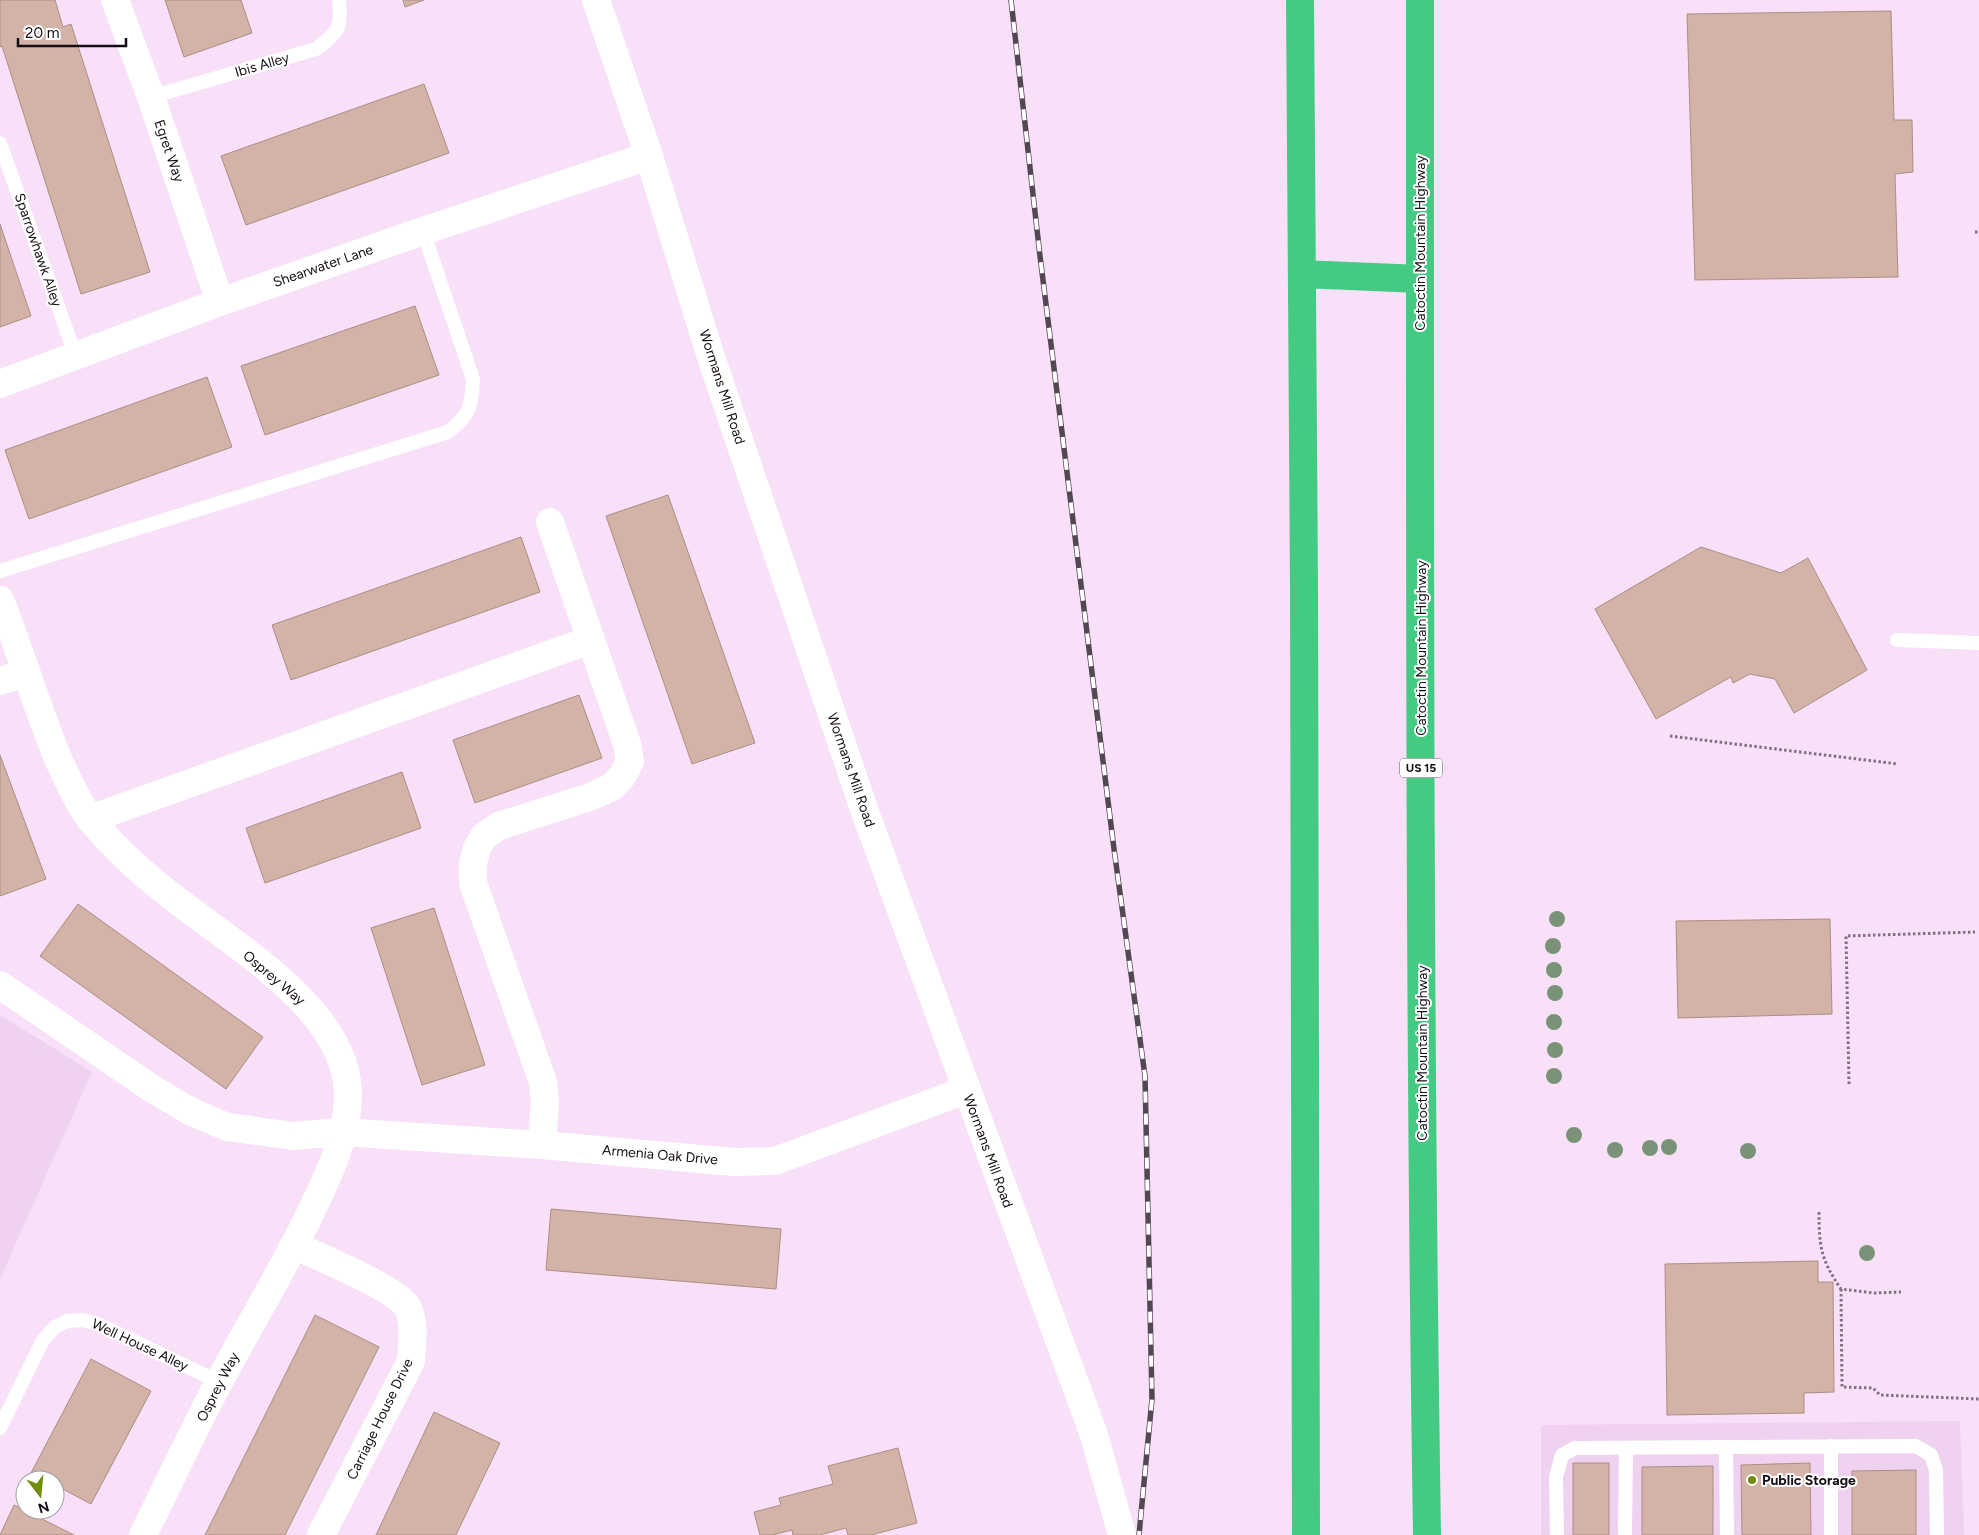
<svg xmlns="http://www.w3.org/2000/svg" width="1979" height="1535" font-family="Figtree,sans-serif">
	<style>
		.built { fill: #efd2f0 }
		.building { fill: #d3b3a8; stroke: #ac8d83 }
		.lines { fill: none; stroke-linecap: round; stroke-linejoin: round }
		.path { stroke: #807181; stroke-width: 3; stroke-dasharray: 2.5 2.5; stroke-linecap: butt }
		.service { stroke: #fff; stroke-width: 14 }
		.minor { stroke: #fff; stroke-width: 28 }
		.tertiary { stroke: #fff; stroke-width: 28 }
		.motorway { stroke: #45ca84; stroke-width: 28 }
		.rail-casing { stroke: #534753; stroke-width: 5.5 }
		.rail { stroke: #fff; stroke-width: 4; stroke-dasharray: 11; stroke-linecap: butt }
		.tree { fill: #7a9277 }
		.poi-dot { fill: #708d0c; stroke: #fff; stroke-width: 2 }
		.labels { text-anchor: middle; dominant-baseline: central; stroke-width: 4; stroke-linejoin: round; paint-order: stroke }
		.shield { fill: #fff; stroke: #5b565b; stroke-width: 1 }
		.shield-label { font-size: 12px; font-weight: bold; fill: #150d15 }
		.street-label { font-size: 14px; fill: #150d15; stroke: #fff }
		.poi-label { font-size: 14px; font-weight: bold; fill: #150d15; stroke: #fff; text-anchor: start }
	</style>
	<rect width="100%" height="100%" fill="#f7e0f8"/>
	<path class="built" d="M0,1015L92,1072L0,1279Z
		M1960,1421L1964,1535H1541V1425Z"/>
	<path class="building" d="M0,0H55L63,27L71,24L150,272L81,294L2,46L0,47Z
		M165,0H241L252,33L184,57Z
		M403,0H424L405,7Z
		M1891,11L1894,120H1912L1913,172L1895,174L1898,277L1695,280L1687,14Z
		M424,84L449,153L246,225L221,156Z
		M0,224L31,316L0,327Z
		M415,306L439,375L265,435L241,366Z
		M207,377L232,447L29,519L5,450Z
		M668,495L755,743L692,764L606,516Z
		M521,537L540,592L291,680L272,625Z
		M1701,547L1781,573L1808,558L1867,670L1794,713L1775,679L1750,674L1733,683L1731,677L1656,719L1595,609Z
		M579,695L602,758L475,803L453,740Z
		M0,755L46,879L0,896Z
		M402,772L421,828L265,883L246,828Z
		M78,904L263,1037L226,1089L40,956Z
		M434,908L485,1065L422,1085L371,928Z
		M1830,919L1832,1014L1678,1018L1676,921Z
		M551,1209L781,1229L776,1289L546,1270Z
		M1818,1261V1282H1833L1834,1392L1804,1393V1413L1667,1415L1665,1264Z
		M315,1315L379,1347L285,1535H205Z
		M91,1359L151,1391L91,1504L55,1485V1480H45L31,1473Z
		M434,1412L500,1443L456,1535H376Z
		M898,1448L917,1523L871,1535H848L846,1528L820,1535H793L792,1530L773,1535H760L754,1512L781,1505L779,1498L833,1484L828,1466Z
		M1573,1463H1609V1535H1573Z
		M1810,1463L1811,1535H1742L1741,1465Z
		M1713,1466V1535H1642V1467Z
		M1916,1470V1535H1852V1471Z
		M14,1505L74,1535H0Z"/>
	<g class="lines">
		<path class="path" d="M1975,232H1979
			M1670,736L1898,764
			M1849,1084L1846,936L1975,932
			M1819,1212C1819,1247 1821,1260 1841,1289L1874,1293L1901,1292
			M1841,1289L1842,1387L1873,1388L1880,1395L1979,1399"/>
		<path class="service" d="M151,97L316,49C338,33 342,28 339,0
			M0,143L76,357
			M0,571L448,432C470,415 472,405 473,379L423,231
			M1897,640L1979,643
			M0,1428L43,1340L55,1327L67,1321L83,1320L98,1324L219,1382
			M1831,1446V1535
			M1726,1447L1727,1535
			M1557,1535L1556,1477L1562,1455L1575,1448L1916,1446L1931,1455L1936,1470L1937,1535
			M1625,1535L1626,1448"/>
		<path class="minor" d="M115,0L151,97L220,302
			M0,384L220,302L423,231L649,156L710,354L865,812L1094,1435L1122,1535
			M0,600C22,654 37,710 60,763C69,782 79,805 92,821C117,851 147,878 178,901C236,947 350,1012 348,1097C347,1140 326,1180 308,1218C281,1273 249,1326 220,1380C193,1431 169,1483 143,1535
			M0,681L25,673
			M90,819L590,640
			M0,985L154,1090L190,1111L227,1127L293,1136L342,1132L542,1145L734,1162L775,1161L966,1090
			M542,1145L545,1102L543,1082L473,883V864L477,848L484,836L499,826L590,797L612,787L623,775L630,761L627,744L550,522
			M294,1245C317,1256 398,1289 408,1308C415,1324 412,1344 411,1361L321,1535"/>
		<path class="tertiary" d="M596,0L649,156"/>
		<path class="motorway" d="M1300,0L1304,586L1306,1535
			M1420,0C1420,512 1419,1023 1427,1535
			M1302,274L1420,279"/>
		<defs>
			<path id="rail" d="M1011,0L1040,256L1114,849L1145,1076L1152,1399L1139,1535"/>
		</defs>
		<use href="#rail" class="rail-casing"/>
		<use href="#rail" class="rail"/>
	</g>
	<g class="tree">
		<circle cx="1557" cy="919" r="8"/>
		<circle cx="1553" cy="946" r="8"/>
		<circle cx="1554" cy="970" r="8"/>
		<circle cx="1555" cy="993" r="8"/>
		<circle cx="1554" cy="1022" r="8"/>
		<circle cx="1555" cy="1050" r="8"/>
		<circle cx="1554" cy="1076" r="8"/>
		<circle cx="1574" cy="1135" r="8"/>
		<circle cx="1669" cy="1147" r="8"/>
		<circle cx="1650" cy="1148" r="8"/>
		<circle cx="1615" cy="1150" r="8"/>
		<circle cx="1748" cy="1151" r="8"/>
		<circle cx="1867" cy="1253" r="8"/>
	</g>
	<circle class="poi-dot" cx="1752" cy="1480" r="5"/>
	<g class="labels">
		<rect class="shield" x="1400" y="758.5" width="42" height="19" rx="4"/>
		<g class="shield-label">
			<text x="1421" y="768">US 15</text>
		</g>
		<g class="street-label">
			<text transform="translate(262 65) rotate(-16)">Ibis Alley</text>
			<text transform="translate(169 151) rotate(71)">Egret Way</text>
			<text transform="translate(1420 243) rotate(-90)">Catoctin Mountain Highway</text>
			<text transform="translate(38 250) rotate(71)">Sparrowhawk Alley</text>
			<text transform="translate(323 266) rotate(-19)">Shearwater Lane</text>
			<text transform="translate(722 387) rotate(72)">Wormans Mill Road</text>
			<text transform="translate(1421 648) rotate(-90)">Catoctin Mountain Highway</text>
			<text transform="translate(851 770) rotate(71)">Wormans Mill Road</text>
			<text transform="translate(274 978) rotate(40)">Osprey Way</text>
			<text transform="translate(1422 1053) rotate(-90)">Catoctin Mountain Highway</text>
			<text transform="translate(988 1151) rotate(70)">Wormans Mill Road</text>
			<text transform="translate(660 1155) rotate(5)">Armenia Oak Drive</text>
			<text transform="translate(140 1345) rotate(25)">Well House Alley</text>
			<text transform="translate(218 1387) rotate(-63)">Osprey Way</text>
			<text transform="translate(380 1419) rotate(-64)">Carriage House Drive</text>
		</g>
		<g class="poi-label">
			<text x="1762" y="1480">Public Storage</text>
		</g>
	</g>
	<g transform="translate(40 1495) rotate(164)"><circle r="24" fill="#ffffff" stroke="#a19ea1"/>
	<path d="M0-4L9 19L0 12L-9 19Z" fill="#708d0c"/>
	<text y="-8" font-size="14" font-weight="bold" text-anchor="middle" fill="#150d15">N</text>
	</g>
	<path d="M18 38v8h108v-8" fill="none" stroke="#150d15" stroke-width="2.5"/>
	<text x="25" y="38" font-size="15" fill="#150d15" stroke="#ffffff" stroke-width="4" paint-order="stroke">20 m</text>
</svg>
